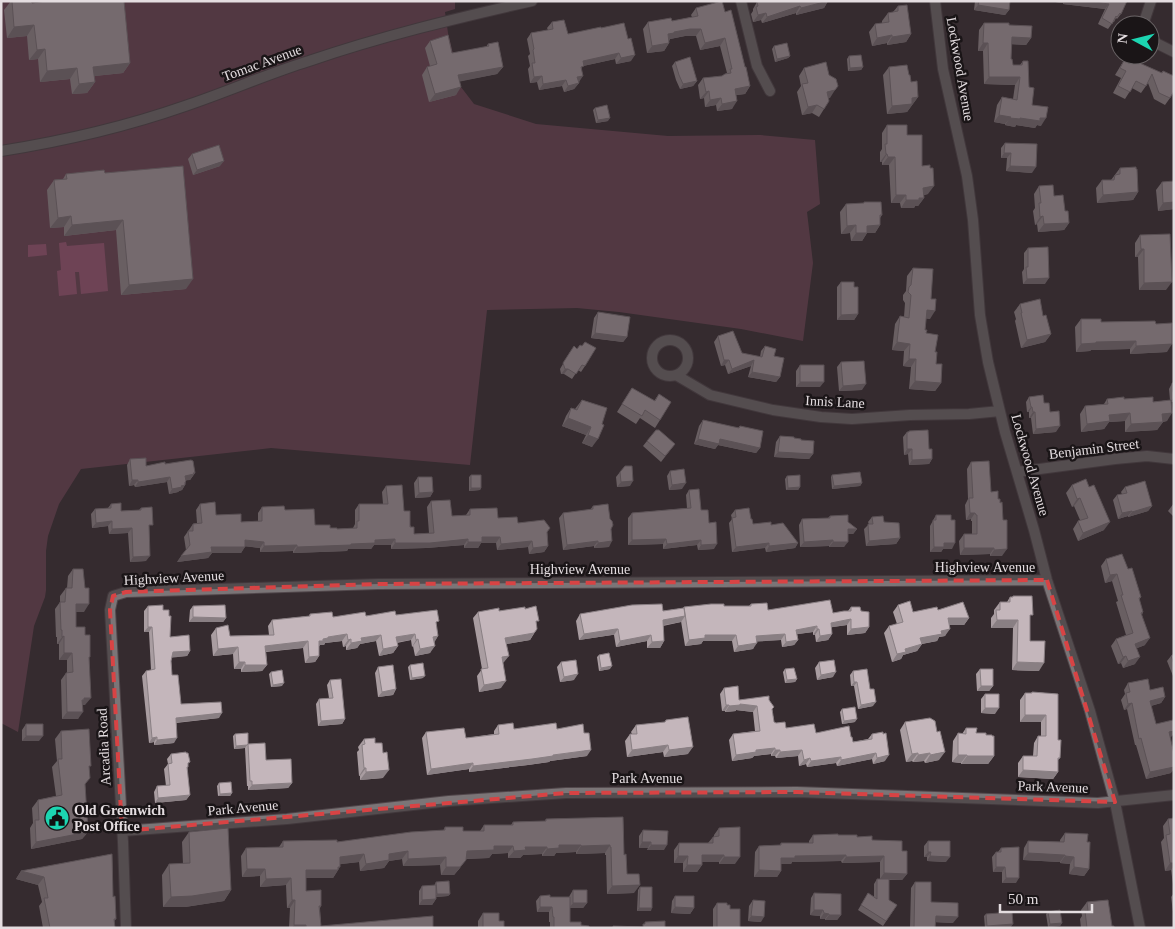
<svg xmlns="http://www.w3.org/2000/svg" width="1175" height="929" font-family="'Times New Roman',serif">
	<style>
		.green { fill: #77475a }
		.water { fill: #b46084 }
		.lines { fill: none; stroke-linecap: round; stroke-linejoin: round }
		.minor-casing { stroke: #51474b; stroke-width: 12 }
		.minor { stroke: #7b7577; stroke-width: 10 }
		.wall { fill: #a99da1 }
		.shaded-wall { fill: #897f83 }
		.building { fill: #c4b6bb; stroke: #897f83 }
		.marked { fill: none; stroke: #d84344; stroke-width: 4; stroke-dasharray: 10 6; stroke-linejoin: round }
		.labels { text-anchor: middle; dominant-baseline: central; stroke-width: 5; stroke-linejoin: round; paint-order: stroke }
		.street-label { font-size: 14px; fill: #e4dde0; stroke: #1a1517 }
		.poi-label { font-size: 14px; font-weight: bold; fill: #e4dde0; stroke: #1a1517; text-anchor: start }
	</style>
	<rect width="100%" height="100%" fill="#352b2f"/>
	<path class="green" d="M1,1H455V9L445,12L448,33L461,87L474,104L536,124L668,136L760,135L815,140L820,204L807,212L813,263L803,341L741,329L619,312L577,308L487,310L470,465L271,448L81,469L59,504L48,536L46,551V590L45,597L34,626L18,732L1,723Z"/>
	<path class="water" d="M66,242L67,246L104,243L108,291L81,294L79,272H75L77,294L59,296L57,271L61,270L59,243Z
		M46,244L47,255L28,257V245Z"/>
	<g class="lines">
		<defs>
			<path id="minor" d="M741,1L757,66L770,91
				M935,1L943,69L967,176L973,220L980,315L988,362L1005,432L1034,530L1047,580L1090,711L1115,802L1140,928
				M1143,25L1151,1
				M1150,40L1174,52
				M1,151C64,141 125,127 185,106C227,92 267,74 309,61C382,36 457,18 532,1
				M652 358a18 18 0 1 1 36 0a18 18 0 1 1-36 0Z
				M676,375L710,395L773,410L821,417L852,419L910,415L969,414L1000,411
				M1017,472L1115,459L1147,456L1174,459
				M122,831L287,819L449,801L566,793L797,792L1098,803L1174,795
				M126,928L123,842L110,610L113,596L126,592L378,584L1047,580"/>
		</defs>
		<use href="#minor" class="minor-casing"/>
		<use href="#minor" class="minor"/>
	</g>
	<path class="wall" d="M11,1H31L32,3L130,63L123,73L94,76L95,82L87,93L72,94L70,79L40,82L38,59L29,60L27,36L7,38L4,10Z
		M760,1H828L824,8L796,15V13L762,23L761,20L753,22L751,14L753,11V9L757,2Z
		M975,1H1010L1009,10L1005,15L974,10Z
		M1048,1H1127L1121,14L1117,19L1116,18L1114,22H1113L1108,29L1098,24L1105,9L1063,4V3Z
		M898,6L911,34L906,42L887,45V43L872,46L869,32L875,24L882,23V21L888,13L893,12Z
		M696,8L725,12L750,86L745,94L736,95L732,109L717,111L716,105L705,107L704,98L700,99L698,85L703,78L722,76L727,73L720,46L700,50L696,36H685L670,39L669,41V43L664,51L647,53L643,29L648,22L672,21L692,17L691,15Z
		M552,22L568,34L601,28L631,61L616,64L615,59L583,66L581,69L579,83L574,89L564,92L562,86L539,90L537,82L530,83L528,69L530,66L528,56L530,54L527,39L531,33L548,30L547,28Z
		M984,23L1009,25L1031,38L1026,45L1011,44V59L1013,65H1020L1023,61L1029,87L1032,105L1041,126L1037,125L1035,128L1016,125L1015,127L1005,125V124L994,122L997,105L1002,97L1013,99L1015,85L984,84L983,51H978L979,30Z
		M430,41L452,53L486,47L488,44L503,67L497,74L460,81L456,95L429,102L422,75L427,67L430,66L425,48Z
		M774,46L790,56L788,58L775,62L772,49Z
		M849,56L863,67L861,70L848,71L847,59Z
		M1126,57L1161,73L1163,71L1170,98L1165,105L1154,99L1148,83L1141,93L1132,88L1125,99L1113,93L1121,78L1115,75Z
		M675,62L697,81L693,86L680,89L676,80L672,66Z
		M889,67L909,75L911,82L918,97L907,112L887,114L883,75Z
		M804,68L829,75L830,98H828L824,109L819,117L812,113L802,115L797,92L801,86L799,76Z
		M595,108L608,121L596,123L593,110Z
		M887,125L907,135L922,166L928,194L924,195V198L918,206H915L914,208H901L900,203H891L889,165H882V162H880V152L882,149V133Z
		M1005,143L1032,173L1006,171L1007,158H1001V148Z
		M192,154L220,166L193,175L188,159Z
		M1120,168L1138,192L1133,200L1097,203L1096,188L1102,180H1111Z
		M105,173L186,289L121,295L116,230L64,236V227L50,228L47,190L54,180L63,179L66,174Z
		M1162,182L1174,209L1158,211L1156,190Z
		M1039,186L1054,196L1069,223L1064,230L1038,232L1037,224L1035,225L1033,211L1035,208L1034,194Z
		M864,202L882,215L880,218V225L875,233H867L862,241H851L850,233L841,234L840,212L846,204L864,203Z
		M1140,235L1166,290H1139L1138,257H1135V243Z
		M1028,248L1045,284H1023L1022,272L1024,269V253Z
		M913,268L930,319L926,318L925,330L935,352L936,364L941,383L935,391L909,389L911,367L903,366L904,351L892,350L895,324L900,316L904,317L905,303L903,300V295L906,291L907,276Z
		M841,282L854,287L858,314L854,320H837V287Z
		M1020,304L1043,316L1051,334L1045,342L1021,348L1015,321L1016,319L1014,312Z
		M598,312L627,337L623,342L591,338L594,318Z
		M1081,319L1101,322L1156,324L1167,352L1130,354V349L1091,350L1090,351L1076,352L1075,327Z
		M718,336L742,353L760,357L761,351L765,346L774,356L780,377L776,382L748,377L751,366L728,374L725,365L721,366L714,342Z
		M570,352L585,366L581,372L578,370L572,379L564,374H561L560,369Z
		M841,362L862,390L839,391L837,367Z
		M800,365L820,387H796V371Z
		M1172,383L1174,402H1171L1167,421L1163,422L1157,430L1125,432V421L1109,422L1104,429L1081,432L1080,414L1085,406L1104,404L1107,399L1153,402L1170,400L1169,389Z
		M632,388L654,401L659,394L660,420L655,428L640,418L636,424L617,412Z
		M1029,397L1044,403L1050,412L1056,432L1033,434L1031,418H1029V412H1027L1026,402Z
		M582,400L607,408L592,447L582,443L586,435L562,426L566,416L571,408L575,409Z
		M703,420L738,428L740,426L760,448L756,453L718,445L715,449L694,444L699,426Z
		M909,431L929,449L932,459L929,464L909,465L908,454L904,455L903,437L907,432H908Z
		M780,436L801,440L813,454L809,459L774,457L776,442Z
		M647,441L675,444L661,462L643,446Z
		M130,459L146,466L165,464L195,473L190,480H186L185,485L182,490L179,491L178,492L169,494L167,482L135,487L134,485L129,486L127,465Z
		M971,462L991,492L998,499L1003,520L1002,556H990V554L960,555L959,541L964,534H972V521H971V519L966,520L965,505L968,499L967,469Z
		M670,471L682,489L669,490L667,476Z
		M620,472L630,486L617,487L616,477Z
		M471,475L481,488L480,490L469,491V477Z
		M832,475L862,483L860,486L832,489L831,477Z
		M787,476L800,487L798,490H786L785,479Z
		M418,477L433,492L430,497L415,498L414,483Z
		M1072,485L1104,530L1078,541L1073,529L1078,521L1080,520L1074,506L1072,507L1066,493Z
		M386,486L404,511L414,534L429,533L427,507L431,501L452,516L466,515L470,509L498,518L518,523L547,532L548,546L544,552L529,554L528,547L497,550L496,543H481L478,548H464V545L426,548L391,549V545H374L371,549H348L347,551L293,553V551L260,552V548L245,546L241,553H212L208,558L177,562L186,550L184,537L193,524L197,523L196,510L200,504L216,515L241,522L258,521V513L262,507L285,510L315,525L337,529L353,528L355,524V510L359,504H383L382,492Z
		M1125,487L1152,506L1148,511L1128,517V516L1118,519L1113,500L1117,495L1122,494L1121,492Z
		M689,490L709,523L714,549L698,550L697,545L663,549V544L628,545V518L632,513L687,508L686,495Z
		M1174,503V517L1168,511Z
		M111,504L121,511L139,510L141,508L149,530L146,561L130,562L128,533L109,534L108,526L92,528L91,514L95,509L108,508Z
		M593,506L611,529L609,547L594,548V546L563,550L559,518L563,513L590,510Z
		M735,510L751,519L753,524L771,525L798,543L795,548L766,552L765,548L732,552L729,523L732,519L731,515Z
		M936,515L951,520L952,549H943L941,552H930V526Z
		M830,516L848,522L857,529L853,534H848L844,547H829V546L800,547L799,525L802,519L828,518Z
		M872,517L884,522L900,538L896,544L866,546L864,529L869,524L868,522Z
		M1106,559L1141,597L1139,600L1143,612L1142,615L1145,645L1137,648L1135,664L1123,668L1121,663L1118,664L1111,646L1116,639L1126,635L1116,602L1118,601L1112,581L1105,583L1101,566Z
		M73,569L84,612H76V627L85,635L89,659L85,705H82L78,719H62L61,680L66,673H67V660H59V644H57V637H56L55,609L60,602V596L66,588H67L68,576Z
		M1013,596L1030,619V641L1039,671L1012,670L1013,628H991V618L994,614V610L1000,602H1007L1010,597H1012Z
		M751,604L768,610L833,613L848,611L851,607L861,611L869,627L865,633L847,635V625L832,627V634L828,640L816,642L815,635H813V632L797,634L798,640L794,645L782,647L781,640L756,641L753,649L734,652L732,641H703L701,644L685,646L681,621V622L663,626L664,641L660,648H647V641L616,647L614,635H612L579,640L576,621L580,614L663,611L683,608L684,607L749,606Z
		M898,605L913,612L938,610L969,618L964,625H949L945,636L939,637L937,641L922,644L917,651L903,655L901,659L892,662L884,633L889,626L897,624L893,612Z
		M148,606L163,610L170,637L190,651L187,656L172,657L171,661L172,675L181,704L219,718L176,723L174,743L154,745V742L149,743L142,676L146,671L151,670L149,632H144V611Z
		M193,606L226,618L223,622H189L190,610Z
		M525,609L536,624L537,629L530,640L506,644L504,662L502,663L501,688L479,692L477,676L482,669L473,618L478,612L499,611Z
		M310,614L333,617L396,615L436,625L438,636L434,642L430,653L415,656L413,646L412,647L411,640L397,643L398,646L393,653L379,656L376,641L360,644L357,648L346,650V646L343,647L342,641L325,643L324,645H320L319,646V656L315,662L305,663L303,648L266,652L267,665L262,671L241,672V669H234L233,654L213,656L211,635L216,628L230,636L269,635L268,626L272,620L309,616Z
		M1174,654V676H1173L1167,661L1171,656Z
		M599,655L610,669L599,671L597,657Z
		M561,662L574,680L560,682L557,667Z
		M819,662L833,677L817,680L815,668Z
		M410,665L423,678L410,680L408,667Z
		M378,667L396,689L393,695L378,697L375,673Z
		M785,669L797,679L795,682L785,683L783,672Z
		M980,669L993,686L989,691H977L976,674Z
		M853,671L873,706L858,709L854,686H851L850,675Z
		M271,672L282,686L271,687L269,674Z
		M330,680L345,719L342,724L318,726L316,704L319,699L329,698L327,685Z
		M1128,683L1150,690L1165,697L1161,703L1151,706L1156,724L1171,737H1170L1171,773L1146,779L1136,745H1135L1127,709L1124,710L1121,700L1125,694L1124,690Z
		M724,688L739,700H769L772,709L774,722L786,728L816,733L851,737L853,742L868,739L872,734L885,761L873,764L872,759L837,766L836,763L807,767L806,764L799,766L798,756L776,758L775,756H771V754L754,756L752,758L732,761L729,740L733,734L755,731L753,712L736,710V711L725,712V711H722L720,694Z
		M1032,692L1058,694V740L1060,758L1058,760V772L1053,779L1018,777V763L1023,756H1033L1034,743L1038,736H1041V722H1020V700L1025,693H1031Z
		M985,694L995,714L981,713V699Z
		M842,709L855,722L842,724L840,712Z
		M905,722L939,760L925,763L924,761L913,762L912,761L906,762L900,730Z
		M26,724L39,741H22V730Z
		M498,725L514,729H557L587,756L550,761L549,762L528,765L469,772V769L427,775L422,738L426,732L466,738L494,734V731Z
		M636,725L688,754L664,757L663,752L627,757L625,741L630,734H632L631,732Z
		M966,728L976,733L986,735L994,756L988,764H961V763L952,762L953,741L958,733L962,734Z
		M61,731L89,768L85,785L88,832L82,839L31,849L30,828L33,823L32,808L38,800L56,796L52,767L57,761L55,739Z
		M235,734L248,744L292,783L288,788L248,790V786H247L245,748L234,749L233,736Z
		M364,739L375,743L383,753V778L360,780V776H359L357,752L359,750L358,747Z
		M171,754L188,765L187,769L190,795L186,800L155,803L154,792L157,786H166L164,769L168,764L167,759Z
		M219,783L232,793L230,796H218L217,786Z
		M623,817L624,855L627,874L634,893L607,894L606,855H605V853L576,854V852L556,853L554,856H542V854L523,855L520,858H508V853L492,854L489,858L466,859L460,868L454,875H441L440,865L403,866L402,859L389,861L384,868L360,871L359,862L340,864L338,870L333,878H306V891L321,906L320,908L321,926L433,928H289L290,908H287L286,885L260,887V876L242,877L241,856L246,848L279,847L283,841L337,842L443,831L445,827L463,831H480L484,825H511L513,822L545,821L546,819Z
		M1174,818V891L1171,870L1165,871L1161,842L1164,838L1163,826L1168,819Z
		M719,828L735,864H719V862H702V865L697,872H683V863H674V850L679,843H708L713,837H714V835Z
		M643,830L664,850H647L648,848H639V836Z
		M189,832L231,890L224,901L185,907H163L162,875L169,864H183L182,842Z
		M1065,833L1087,842L1089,869L1084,876L1069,874L1070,864L1060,863V862H1059L1023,860L1024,848L1028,841L1060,842V840Z
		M813,835L857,837L872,840L902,851L907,874L902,880H889V900L897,905L883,926L858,910L868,893L874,897V884L877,879H880V862L842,863L841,861L792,862L791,864H781V871L777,877H754L755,852L759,846L780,845L781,843H809V841Z
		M928,841L946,862L927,861V857H924V846Z
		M1001,848L1016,883H1002V872H993L992,857L996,852H998Z
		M112,854L113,897L116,919L114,921L115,928H43L39,906L42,902L38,885L16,879L21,871Z
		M436,882L450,894L448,896L436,897V899L432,905H419V891L422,886H434Z
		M915,882L931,902L953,923L935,922V928H910L911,888Z
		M640,887L651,911H637L638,890Z
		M573,890L587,903L583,908H570V922L589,928H550V922H549V912H537L536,901L540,896L550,897H569L570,895Z
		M814,893L841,915L837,920H825V919H820V916L810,915L811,898Z
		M1174,893V919L1171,897Z
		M675,896L694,908L690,914L671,913L672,901Z
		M753,900L761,922L748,921L749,906Z
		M1087,902L1112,926L1114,928H1081L1080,919L1082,916L1081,910Z
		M717,903L730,909L740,928H713V909Z
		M1048,912L1062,923L1060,926L1048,927L1046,914Z
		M483,913L499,921L504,928H478V921Z
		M986,914L1011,927L985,928L984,916Z"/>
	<path class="shaded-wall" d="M828,1L824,8L796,15L801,8Z
		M1048,1H1065L1063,3Z
		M1065,1H1087L1109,4L1105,9L1063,4Z
		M978,5L1009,10L1005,15L974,10Z
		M800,6L796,13L762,23L767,17Z
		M766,13L761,20L753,22L758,15Z
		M34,25L27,36L7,38L14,27Z
		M690,29H701L696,36H685L670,39L669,41L668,34L674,32Z
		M911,34L906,42L887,45L892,37Z
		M892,35L887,43L872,46L877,38Z
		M1012,37L1031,38L1026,45L1007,44Z
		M725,38L720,46L700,50L705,43Z
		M669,43L664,51L647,53L652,46Z
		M983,43H988L983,51H978Z
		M45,49L38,59L29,60L37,50Z
		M619,53L615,59L583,66L579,72L583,61Z
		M635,55L631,61L616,64L621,58Z
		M790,56L788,58L775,62L777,59Z
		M130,63L123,73L86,77L93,67Z
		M503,67L497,74L453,83L458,75Z
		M863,67L861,70L848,71L850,68Z
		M77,68L70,79L40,82L47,71Z
		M542,76L537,82L530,83L534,77Z
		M583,76L579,82L577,77Z
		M989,77H1020L1015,85L984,84Z
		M566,80L562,86L539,90L543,84Z
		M697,81L693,86L680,89L683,84Z
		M95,82L87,93L72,94L79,84Z
		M579,83L574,89L564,92L568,86Z
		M750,86L745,94L729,96L735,89Z
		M461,87L456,95L429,102L435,94Z
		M835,90L830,98L821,100L827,92Z
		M709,91L704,98L700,99L706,92Z
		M918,97L907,112L887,114L892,106L912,98Z
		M721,98L716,105L705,107L710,100Z
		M737,101L732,109L717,111L722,104Z
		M817,105L812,113L802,115L808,107Z
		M999,115L1011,117L1005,124L994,122Z
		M610,118L608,121L596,123L598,120Z
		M1010,118H1046L1041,126L1037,125L1035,128L1016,125L1015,127L1005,125Z
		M1004,153H1011L1007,158H1001Z
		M886,154H887L882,162H880Z
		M888,157H895L889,165H882Z
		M224,161L220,166L193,175L197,170Z
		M1010,166L1036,167L1032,173L1006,171Z
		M934,186L928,194L918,196L923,188Z
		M1138,192L1133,200L1097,203L1103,195Z
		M896,195H906L900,203H891Z
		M919,198H924L918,206H915L914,208H901L906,200Z
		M1174,202V209L1158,211L1163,203Z
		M71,216L64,227L50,228L58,218Z
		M1043,216L1037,224L1035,225L1040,217Z
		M123,220L116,230L64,236L72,225Z
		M1069,223L1064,230L1038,232L1044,224Z
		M856,225L850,233L841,234L847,226Z
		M880,225L875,233H867L862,241H851L856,233L867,226Z
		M1141,249H1144L1138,257H1135Z
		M1049,278L1045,284H1023L1027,279Z
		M193,279L186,289L121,295L129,285Z
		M1172,282L1166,290H1139L1144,283Z
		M927,310L935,311L930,319L921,318Z
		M858,314L854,320H837L841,315Z
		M595,333L627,337L623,342L591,338Z
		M1051,334L1045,342L1021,348L1027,340Z
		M1136,341L1130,349L1091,350L1090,351L1076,352L1081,344L1096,342Z
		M897,342L910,344L904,351L892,350Z
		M1172,344L1167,352L1130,354L1136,346Z
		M909,359H916L911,367L903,366Z
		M724,360H729L725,365L721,366Z
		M754,360L751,366L728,374L732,369Z
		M565,369H568L564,374H561Z
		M752,372L780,377L776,382L748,377Z
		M915,381L941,383L935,391L909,389Z
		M800,382H824L820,387H796Z
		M866,384L862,390L839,391L843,386Z
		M1174,397V402H1170Z
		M1031,407H1032L1029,412H1027Z
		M1033,412H1035L1031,418H1029Z
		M1130,413L1125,421L1109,422L1104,429L1081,432L1087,424L1109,415Z
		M1172,413L1167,421L1157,422L1162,414Z
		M568,418L591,427L586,435L562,426Z
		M1163,422L1157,430L1125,432L1131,424Z
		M1060,426L1056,432L1033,434L1036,429Z
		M588,435L598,439L592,447L582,443Z
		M698,439H720L760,448L756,453L718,445L715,449L694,444Z
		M907,449H912L908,454L904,455Z
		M778,452L813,454L809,459L774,457Z
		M932,459L929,464L909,465L912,460Z
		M195,473L190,480L181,481L185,476Z
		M170,477L167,482L135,487L138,482Z
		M132,480H138L134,485L129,486Z
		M186,481L183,485H185L182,490L179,491L178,492L169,494L172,489Z
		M633,481L630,486L617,487L621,482Z
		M686,483L682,489L669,490L672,485Z
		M862,483L860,486L832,489L834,486Z
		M800,487L798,490H786L788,488Z
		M471,488H481L480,490L469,491Z
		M433,492L430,497L415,498L419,493Z
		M1080,498L1074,506L1072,507L1077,499Z
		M1152,506L1148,511L1128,517L1132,512Z
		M1132,511L1128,516L1118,519L1122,513Z
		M970,513H975L971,519L966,520Z
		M112,521L108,526L92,528L96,523Z
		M1110,522L1104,530L1078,541L1083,533Z
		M132,528L128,533L109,534L112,529Z
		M848,529H857L853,534H844Z
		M482,537H500L496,543H481L478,548H464L468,542Z
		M900,538L896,544L866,546L869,541Z
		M395,539L391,545H374L371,549H348L347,551L293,553L297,547L351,544L375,540Z
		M468,539L464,545L426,548L391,549L395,543Z
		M666,539L663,544L628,545L632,540Z
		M245,540L264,542L260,548L241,546Z
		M701,540L697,545L663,549L667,544Z
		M833,540L829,546L800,547L804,542Z
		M532,541L528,547L497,550L501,544Z
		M598,541L594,546L563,550L567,545Z
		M612,541L609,547L594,548L598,543Z
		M833,542H848L844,547H829Z
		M769,543L765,548L732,552L736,547Z
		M798,543L795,548L766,552L769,546Z
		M944,543H955L952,549H943L941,552H930L934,547Z
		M717,544L714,549L698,550L701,545Z
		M297,545L293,551L260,552L264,546Z
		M548,546L544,552L529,554L533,548Z
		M211,547H245L241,553H212L208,558L177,562L181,556Z
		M964,548H994L990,554L960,555Z
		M1007,549L1002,556H990L994,550Z
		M150,556L146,561L130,562L133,557Z
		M1117,574L1112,581L1105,583L1110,575Z
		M76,604H89L84,612H70Z
		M685,616L681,622L659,626L663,620Z
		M193,617L226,618L223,622H189Z
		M948,618H969L964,625H943Z
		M851,619L847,625L827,628L831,623Z
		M997,620H1018L1013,628H991Z
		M817,626L813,632L792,635L796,630Z
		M148,627H152L149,632H144Z
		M869,627L865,633L847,635L851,629Z
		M616,629H618L614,635H612L579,640L584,634Z
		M817,629H819L815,635H813Z
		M950,629L945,636L939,637L937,641L915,645L920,638L941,631Z
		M534,633L530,640L501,645L505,638Z
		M347,634L342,641L325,643L324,645H320L318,648L319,641L323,639L328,637Z
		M415,634L411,640L391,643L396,637Z
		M785,634L781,640L752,642L756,636Z
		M832,634L828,640L816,642L820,636Z
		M381,635L376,641L360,644L357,648L346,650L351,643L361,638Z
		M651,635L647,641L616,647L620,641Z
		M705,635H736L732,641H703L701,644L685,646L689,640Z
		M64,636L59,644H57L62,637Z
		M438,636L434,643L433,637Z
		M1150,638L1145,645L1130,651L1135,644Z
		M351,639L346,646L343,647L348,640Z
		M418,639L413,646L412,647L416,640Z
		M798,640L794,645L782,647L786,642Z
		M308,641L303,648L260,652L265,646Z
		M664,641L660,648H647L652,642Z
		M757,643L753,649L734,652L738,646Z
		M922,644L917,651L903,655L901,659L892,662L897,654L905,649Z
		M398,646L393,653L379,656L383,649Z
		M435,646L430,653L415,656L420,649Z
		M238,647L233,654L213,656L218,649Z
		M190,651L187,656L169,658L173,652Z
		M64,653H72L67,660H59Z
		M319,656L315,662L305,663L309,657Z
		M509,656L504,662L497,664L502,657Z
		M1126,656L1121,663L1118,664L1123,657Z
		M1140,657L1135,664L1123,668L1128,661Z
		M239,662H245L241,669H234Z
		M1017,662L1044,663L1039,671L1012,670Z
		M245,665H267L262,671L241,672Z
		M612,666L610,669L599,671L601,668Z
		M836,672L833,677L817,680L821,675Z
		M578,674L574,680L560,682L564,677Z
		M425,676L423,678L410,680L412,678Z
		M797,679L795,682L785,683L787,680Z
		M506,681L501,688L479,692L484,685Z
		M854,682H857L854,686H851Z
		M284,683L282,686L271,687L273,685Z
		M981,686H993L989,691H977Z
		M396,689L393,695L378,697L382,692Z
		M1165,697L1161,703L1146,707L1150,701Z
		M84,698H91L85,705H81L79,707Z
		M876,702L873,706L858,709L861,705Z
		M1132,703L1127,709L1124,710L1128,704Z
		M740,704L757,706L753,712L736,710V711L725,712L729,706Z
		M726,705H729L725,711H722Z
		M985,708H999L995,714L981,713Z
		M67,712H83L78,719H62Z
		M222,713L219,718L172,723L176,718Z
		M1025,715H1046L1041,722H1020Z
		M345,719L342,724L318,726L321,721Z
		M857,719L855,722L842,724L844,721Z
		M1174,731V734L1171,737L1164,738L1169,732Z
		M26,736H43L39,741H22Z
		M157,737L154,742L149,743L152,738Z
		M177,738L174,743L154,745L157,740Z
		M247,745L245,748L234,749L236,746Z
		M668,745L663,752L627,757L632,750Z
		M693,747L688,754L664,757L669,750Z
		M775,748L771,754L754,756L752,758L732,761L736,755L756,750Z
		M591,750L587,756L550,761L549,762L528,765L469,772L473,766Z
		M775,750H780L775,756H771Z
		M802,750L798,756L776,758L780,752Z
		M945,752L939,760L925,763L930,755Z
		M876,753L872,759L837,766L841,760Z
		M918,753L912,761L906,762L912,754Z
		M930,753L924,761L913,762L918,755Z
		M889,755L885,761L873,764L877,758Z
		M958,755H967L961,763L952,762Z
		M967,756H994L988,764H961Z
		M841,757L836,763L807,767L811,761Z
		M810,758L806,764L799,766L804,760Z
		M473,763L469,769L427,775L431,769Z
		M1174,767V769L1171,773L1146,779L1150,772Z
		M364,768H366L360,776H359Z
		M389,770L383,778L360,780L366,772Z
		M1023,770L1058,772L1053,779L1018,777Z
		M292,783L288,788L248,790L252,785Z
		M232,793L230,796H218L220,794Z
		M190,795L186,800L155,803L158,798Z
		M88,832L82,839L31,849L36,842Z
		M642,842H651L648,848H639Z
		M559,845H581L576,852L556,853L554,856H542L547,849Z
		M610,845L605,853L576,854L581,846Z
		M651,845H667L664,850H647Z
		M494,846H513L508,853L492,854L489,858L461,859L467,851Z
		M525,847H547L542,854L523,855L520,858H508L514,851Z
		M408,851L402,859L389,861L384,868L360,871L366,864L389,854Z
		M928,852H931L927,857H924Z
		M1028,853L1065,855L1060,862L1023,860Z
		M364,854L359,862L334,865L340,857Z
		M702,855H724L719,862H697Z
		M846,855L841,861L792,862L791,864H777L781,858L795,856Z
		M678,856H688L683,863H674Z
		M884,856L880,862L842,863L846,857Z
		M930,856L950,857L946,862L927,861Z
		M1065,856L1074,857L1070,864L1060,863Z
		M446,857L440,865L403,866L408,859Z
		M724,857H740L735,864H719Z
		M466,860L454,875H441L446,867Z
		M1170,863H1174V866L1171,870L1165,871Z
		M687,865H702L697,872H683Z
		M340,867L333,878H300L306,870Z
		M996,867H1005L1002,872H993Z
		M1074,867L1089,869L1084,876L1069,874Z
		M247,869H265L260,876L242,877Z
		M759,870L781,871L777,877H754Z
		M21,871L44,877L38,885L16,879Z
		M884,873L907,874L902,880L880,879Z
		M291,878L286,885L260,887L266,879Z
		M1006,878H1019L1016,883H1002Z
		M640,885L634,893L607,894L612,886Z
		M231,890L224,901L185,907H163L171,897Z
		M437,894H450L448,896L435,897Z
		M436,899L432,905H419L422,900Z
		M292,900H295L290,908H287Z
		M573,903H587L583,908H569Z
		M540,907H552L549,912H537Z
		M675,907L694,908L690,914L671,913Z
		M639,908H652L651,911H637Z
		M814,910H823L820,916L810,915Z
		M824,913L829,914L825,919H820Z
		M829,915H841L837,920H825Z
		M751,916L764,917L761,922L748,921Z
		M936,916L958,917L953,923L931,922Z
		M1062,923L1060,926L1048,927L1050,924Z
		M1013,924L1011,927L986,928L987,926Z
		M294,925H306L304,928H292Z"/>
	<path class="building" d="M12,1H31L32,3L46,1H124L130,63L93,67L95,82L79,84L77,68L47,71L45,49L37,50L34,25L14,27Z
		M722,1L725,12L731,10L745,67H746L750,86L735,89L737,101L722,104L721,98L710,100L709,91L706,92L703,78L722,76L725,74L731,73L730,69H732L725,38L705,43L701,29H690L674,32V33L668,34L669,43L652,46L648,22L671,18L672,21L698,16L696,8Z
		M762,1H828L801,8L800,6L767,17L766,13L758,15L756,7L758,6L757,2Z
		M979,1H1010L1009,10L978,5Z
		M1087,1H1127L1121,14L1120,13L1117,17L1116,16L1112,24L1102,18L1109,4Z
		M907,5L911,34L892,37V35L877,38L875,24L889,22L888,13L898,11V6Z
		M564,20L568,34L601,27V28L624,23L628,39L631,38L635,55L621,58L619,53L583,61L584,66L581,67L583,76L577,77L579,83L568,86L566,80L543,84L542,76L534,77L532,63H535L533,50L534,49L531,33L553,29L552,22Z
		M984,23H1009V25L1032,26L1031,38L1012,37L1011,59H1012L1013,65H1022L1023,61H1028L1029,87L1034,88L1032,105L1048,107L1046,118H1040V121L1020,118V119L1010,118L1011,117L999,115L1002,97L1017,100L1020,77H989L988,43H983Z
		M448,35L452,53L489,46L488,44L498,42L503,67L458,75L461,87L435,94L427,67L437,64L430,41Z
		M787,43L790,56L777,59L774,46Z
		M861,55L863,67L850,68L849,56Z
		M690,57L697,81L683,84L679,75L675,62Z
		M1126,57L1162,73L1163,71L1174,76V91L1170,98L1159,93L1152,74L1146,86L1136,81L1130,92L1118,86L1126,71L1120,68Z
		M826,62L829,75L836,79L838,86L835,90L827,92L829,101L824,109L817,105L808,107L802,84L808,83L804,68Z
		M907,65L909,75H910L911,82L917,81L918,97L912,98V104L892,106L889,67Z
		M607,105L610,118L598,120L595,108Z
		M887,125H907V135H922V166L930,165V168H933L934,186L923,188L924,198H919V200H906V195H896L895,157H888L887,154H886L885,144H887Z
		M1005,143L1037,144L1036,167L1010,166L1011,153H1004Z
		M219,145L224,161L197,170L192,154Z
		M183,166L193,279L129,285L123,220L72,225L71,216L58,218L54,180L67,179L66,174L104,170L105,173Z
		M1136,167V169H1137L1138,192L1103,195L1102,180H1114L1115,175L1120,174V168Z
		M1174,181V202L1163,203L1162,182Z
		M1053,185L1054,196L1063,195L1065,211H1068L1069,223L1044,224L1043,216L1040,217L1039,203H1041L1039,186Z
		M864,202H881L882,215H880V225L867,226V233H856V225L847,226L846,204L864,203Z
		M1170,234L1172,282L1144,283V249H1141L1140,235Z
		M1048,247L1049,278L1027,279L1026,267H1028V248Z
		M913,268L933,269L931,299H936L935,311L927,310L925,330H927L926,333L938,335L935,352H937L936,364H942L941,383L915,381L916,359H909L910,344L897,342L900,316L909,318L911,295L908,292L909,287L911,285Z
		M841,282H854V287H858V314L841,315Z
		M1040,299L1043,316L1046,315L1051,334L1027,340L1021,313H1022L1020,304Z
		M598,312L630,317L627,337L595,333Z
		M1081,319H1101V322L1155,321L1156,324L1172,323V344L1136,346V341L1096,342V343L1081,344Z
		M733,331L742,353L762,357L765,346L776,349L774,356L784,358L780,377L752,372L754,360L732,369L729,360H724L718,336Z
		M585,342L596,348L585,366L582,365L576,374L568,369H565L563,363L574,346L577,349L580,345L582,346Z
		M864,361L866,384L843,386L841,362Z
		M800,365H824V382H800Z
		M1172,383H1174V397Z
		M632,388L655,401L659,394L671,402L660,420L645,410L642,416L622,404Z
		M1043,395L1044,403H1049L1050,412L1059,411L1060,426L1036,429L1035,412H1033L1032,407H1031L1029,397Z
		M1124,397V399L1153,397V402L1171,400L1172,413L1162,414L1163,422L1131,424L1130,413L1109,415L1110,421L1087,424L1085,406L1108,404L1107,399Z
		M582,400L607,408L602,424L604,425L598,439L588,435L591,427L568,418L571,408L577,410Z
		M703,420L739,428L740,426L763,431L760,448L720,439L719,444L698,439Z
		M656,430H659L675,444L665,456L647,441Z
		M928,430L929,449H932V459L912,460V449H907V432H909V431Z
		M780,436L794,437V438L801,439V440L814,441L813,454L778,452Z
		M146,458V466L165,462V464L191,460L193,461L195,473H193L194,474L185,476L186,481L185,482V485L181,486L182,487L172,489L170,477L138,482V480H132L130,459Z
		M989,461L991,492L998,491V499H1000V503L1002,502L1003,520H1007V549L994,550V548H964V534H977V515H976L975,513H970L969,498H973L971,462Z
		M625,466H632L633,481L621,482L620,472Z
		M684,469L686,483L672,485L670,471Z
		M860,472L862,483L834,486L832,475Z
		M471,475H481V488H471Z
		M800,475V487L788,488L787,476Z
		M418,477H432L433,492L419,493Z
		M1086,479L1089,487L1094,485L1110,522L1083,533L1078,521L1088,518L1080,498L1077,499L1072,485Z
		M1145,481L1152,506L1132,512V511L1122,513L1117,495L1127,493L1125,487Z
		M402,485L404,511H410V527H414V534L434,533L431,501L450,500L452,516L470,515V509L497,508L498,518L517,517L518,523L544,520L550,528L547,532L548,546L533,548L532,541L501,544L500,537H482V542H468V539L430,543H395V539L375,540V543L351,544V545L297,547V545L264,546V542L245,540V547H211L212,552L181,556L190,545L188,531H193V524L202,523L200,504L215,502L216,515L241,514V522L262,521V507L284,506L285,510L314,509L315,525H330V528H337V529L357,528V521H359V504H388L386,486Z
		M699,489L701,510H708L709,523L716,522L717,544L701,545V540L667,544L666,539L632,540V513L691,508L689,490Z
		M121,503V511L141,510V508L152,507L153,525H149L150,556L133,557L132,528L112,529V521L96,523L95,509L111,508V504Z
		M608,504L610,519L612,521L613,525L611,529L612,541L598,543V541L567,545L563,513L593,509V506Z
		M749,508L751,519H752L753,524L771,522V525L783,523L798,543L769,546V543L736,547L732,518L736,517L735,510Z
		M848,515V522L857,529H848V542H833V540L804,542L802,519L830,518V516Z
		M936,515H951V520H955V543H944V547H934L933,520H936Z
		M883,516L884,522L899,523L900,538L869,541L868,524H873L872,517Z
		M1122,554L1128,569L1132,568L1141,597L1139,598L1143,612L1141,613L1150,638L1135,644L1140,657L1128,661L1126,656L1123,657L1116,639L1133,633L1121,595H1123L1117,574L1110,575L1106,559Z
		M73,569H83L85,588H89V604H76V627H85V635H90V657H89L91,698H84V700H82L83,712H67L66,673L73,672L72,653H64V636L62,637V630H61L60,602H65L66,588H72Z
		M1013,596H1032L1033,615H1030V641H1045L1044,663L1017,662L1018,620H997L996,610H1000V602H1010V597H1013Z
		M830,600L833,613L844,611H851V607H860L861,611L869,612V627L851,629V619L831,623L832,634L820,636L819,629H817V626L796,630L798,640L786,642L785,634L756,636L757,643L738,646L736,635H705V638L689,640L684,607L711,604H724V606H751V604L767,603L768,610Z
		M910,601L913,612L937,607L938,610L963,602L969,618H948L950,629L941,631L942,634L920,638L922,644L905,649L906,652L897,654L889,626L903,622L898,605Z
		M662,604L663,611L684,608L685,616L663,620L664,641L652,642L651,635L620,641L618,629H616L584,634L580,614L632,605Z
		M163,605V610H169V616H171L170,637L189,635L190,651L173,652L171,661L172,675H178L181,704L221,702L222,713L176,718L177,738L157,740V737L152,738L146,671L155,669L152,627H148V606Z
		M225,605L226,618L193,617V606Z
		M536,606L539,621H536L537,629L534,633L505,638L509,656L502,657L506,681L484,685L481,669L488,668L478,612L499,608V611L525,607V609Z
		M437,610L439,621L436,622L438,636L433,637L435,646L420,649L418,639L416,640L415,634L396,637L398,646L383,649L381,635L361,638L362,641L351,643V639L348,640L347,634L328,637V638L323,639V641H319V656L309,657L308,641L265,646L267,665H245V662H239L238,647L218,649L216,628L228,625L230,636L274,635L272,620L310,616V614L332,612L333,617L365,612L366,616L395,611L396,615Z
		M609,653L612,666L601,668L599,655Z
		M1174,654V664L1171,656Z
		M576,660L578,674L564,677L561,662Z
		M834,660L836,672L821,675L819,662Z
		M423,663L425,676L412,678L410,665Z
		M393,665L396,689L382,692L378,667Z
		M794,668L797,679L787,680L785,669Z
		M867,669L870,689H874L876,702L861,705L857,682H854L853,671Z
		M980,669H993V686H981Z
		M282,670L284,683L273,685L271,672Z
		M341,679L345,719L321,721L319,699L333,698L330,680Z
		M1148,679L1150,690L1163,687L1165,697L1150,701L1156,724L1173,720L1174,721V731L1169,732L1174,754V767L1150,772L1141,738L1139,739L1132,703L1128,704L1126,693L1130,692L1128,683Z
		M738,686L739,700L769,696V700L774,707L772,709L774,722L776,723L785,722L786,728L814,724L816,733L849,726L851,737H852L853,742L872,739V734L883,732V734L886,733L889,755L877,758L876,753L841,760V757L811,761L810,758L804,760L802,750L780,752V750H775V748L756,750V752L736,755L733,734L760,731L757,706L740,704V705L729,706V705H726L724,688Z
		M1032,692L1058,694V740H1061L1060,758H1058V772L1023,770V756H1037L1038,736H1046V715H1025V693H1032Z
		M985,694H999V708H985Z
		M855,707L857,719L844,721L842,709Z
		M688,717L693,747L669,750L668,745L632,750L630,734H637L636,725L665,722L666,720Z
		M930,718L935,721L937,732L940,731L945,752L930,755V753L918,755V753L912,754L905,722Z
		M513,723L514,729L556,723L557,729L583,724L584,733H589L591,750L553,755V756L532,759L473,766V763L431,769L426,732L464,728L466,738L499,734L498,725Z
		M26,724H43V736H26Z
		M966,728H977L976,733H986V735H992V736H994V756H967V755H958V733L966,734Z
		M89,729L91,766H89L90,778L85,784L88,832L36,842L35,820H39L38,800L62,795L58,759H62L61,731Z
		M248,733V744L247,745L236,746L235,734Z
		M375,738V743H382L383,753L387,752L389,770L366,772V768H364L362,745L365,744L364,739Z
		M265,743L266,760L291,759L292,783L252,785V781H250L248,744Z
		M186,752V753H188L190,762L188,763V767H187L190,795L158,798L157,786L170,785L168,764L172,763L171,754Z
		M231,782L232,793L220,794L219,783Z
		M623,817L624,855L626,854L627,874H639L640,885L612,886L611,847H610V845L581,846V845H559V848L547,849V847H525L526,850L514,851L513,846H494V850L467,851L466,860L460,867H446V857L408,859V851L389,854V860L366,864L364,854L340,857V867H338V870H306V891L321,890V906H319L321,926L433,916V928H306V925H294L295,900H292L291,878L266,879L265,869H247L246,848L283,847V841L337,840V842L411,832L445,830V827H463V831H484V825H513V822L546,821V819Z
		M1174,818V863H1170L1166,835L1170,834L1168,819Z
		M740,827V857H724V855H702V865H687L688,856H678L679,843H713V837L719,836V828Z
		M228,828L231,890L192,896L171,897L169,864L190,863L189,832Z
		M643,830L668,831L667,845H651V842H642Z
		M1065,833L1088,834L1087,842H1090L1089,869L1074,867V857L1065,856V855H1064L1028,853V841L1064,842Z
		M838,834V835H857V837L872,836V840L902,841V851H907V874L884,873V856L846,857V855L795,856V858H781V871L759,870V846L781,845V843H813V835Z
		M928,841H950V857L930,856L931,852H928Z
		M1019,847V878H1006L1005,867H996V852H1001V848Z
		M112,854L113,897L115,896L116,919H114L115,928H50L44,898H48L44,877L21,871Z
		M877,879H889V900L897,905L886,921L861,905L868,893L877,899Z
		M449,881L450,894H437L436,882Z
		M915,882H931V902L958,903V917L936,916L935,928H914Z
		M436,885V899L422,900V886Z
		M640,887H652V908H639Z
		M573,890H587V903H573Z
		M814,893L841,894V915H829V914L824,913L823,910H814Z
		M550,895V897H570V922H581V925L589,926V928H554V917H553L552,907H540V896Z
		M675,896H694V908L675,907Z
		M753,900L765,901L764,917L751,916Z
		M1108,900L1112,926H1114V928H1087L1085,911H1088L1087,902Z
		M717,903H727V905H730V909H740V928H717Z
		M1060,910L1062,923L1050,924L1048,912Z
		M1012,912L1013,924L987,926L986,914Z
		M483,913H499V921H504V928H483Z
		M665,921V928H613V926L643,927V924H645V922Z"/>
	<path d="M0 0H1175V929H0ZM1047,580L1115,802L797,792L566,793L122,831L110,610L113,596L126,592L378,584Z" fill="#352b2f" fill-opacity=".55" fill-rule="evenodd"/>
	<path class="marked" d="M1047,580L1115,802L797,792L566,793L122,831L110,610L113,596L126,592L378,584Z"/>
	<defs>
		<symbol id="civic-disc" viewBox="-11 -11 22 22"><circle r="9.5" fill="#1cd5b1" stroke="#1a1517"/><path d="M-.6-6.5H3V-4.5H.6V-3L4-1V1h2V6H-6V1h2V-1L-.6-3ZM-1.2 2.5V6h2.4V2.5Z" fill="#111"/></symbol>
	</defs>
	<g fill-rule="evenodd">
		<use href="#civic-disc" x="43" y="804" width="28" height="28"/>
	</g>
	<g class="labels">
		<g class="street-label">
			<text transform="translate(262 63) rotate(-20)">Tomac Avenue</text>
			<text transform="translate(960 69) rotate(80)">Lockwood Avenue</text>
			<text transform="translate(835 402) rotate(3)">Innis Lane</text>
			<text transform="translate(1094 449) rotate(-7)">Benjamin Street</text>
			<text transform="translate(1030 465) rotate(74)">Lockwood Avenue</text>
			<text x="985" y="567">Highview Avenue</text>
			<text x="580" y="569">Highview Avenue</text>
			<text transform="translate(174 578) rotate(-3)">Highview Avenue</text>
			<text transform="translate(104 747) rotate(-93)">Arcadia Road</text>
			<text x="647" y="778">Park Avenue</text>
			<text transform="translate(1053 787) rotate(2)">Park Avenue</text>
			<text transform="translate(243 808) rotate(-5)">Park Avenue</text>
		</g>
		<g class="poi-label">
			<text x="74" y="810">Old Greenwich<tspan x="74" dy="16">Post Office</tspan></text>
		</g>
	</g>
	<rect width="1175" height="929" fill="none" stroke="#e4dde0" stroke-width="5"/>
	<g transform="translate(1135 40) rotate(277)"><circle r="24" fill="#1a1517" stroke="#6b6567"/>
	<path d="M0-4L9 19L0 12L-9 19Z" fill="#1cd5b1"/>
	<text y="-8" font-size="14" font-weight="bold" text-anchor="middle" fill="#e4dde0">N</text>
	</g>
	<path d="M1000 904v8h92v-8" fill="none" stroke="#e4dde0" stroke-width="2.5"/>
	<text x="1008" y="904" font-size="15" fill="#e4dde0" stroke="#1a1517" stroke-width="4" paint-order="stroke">50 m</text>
</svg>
